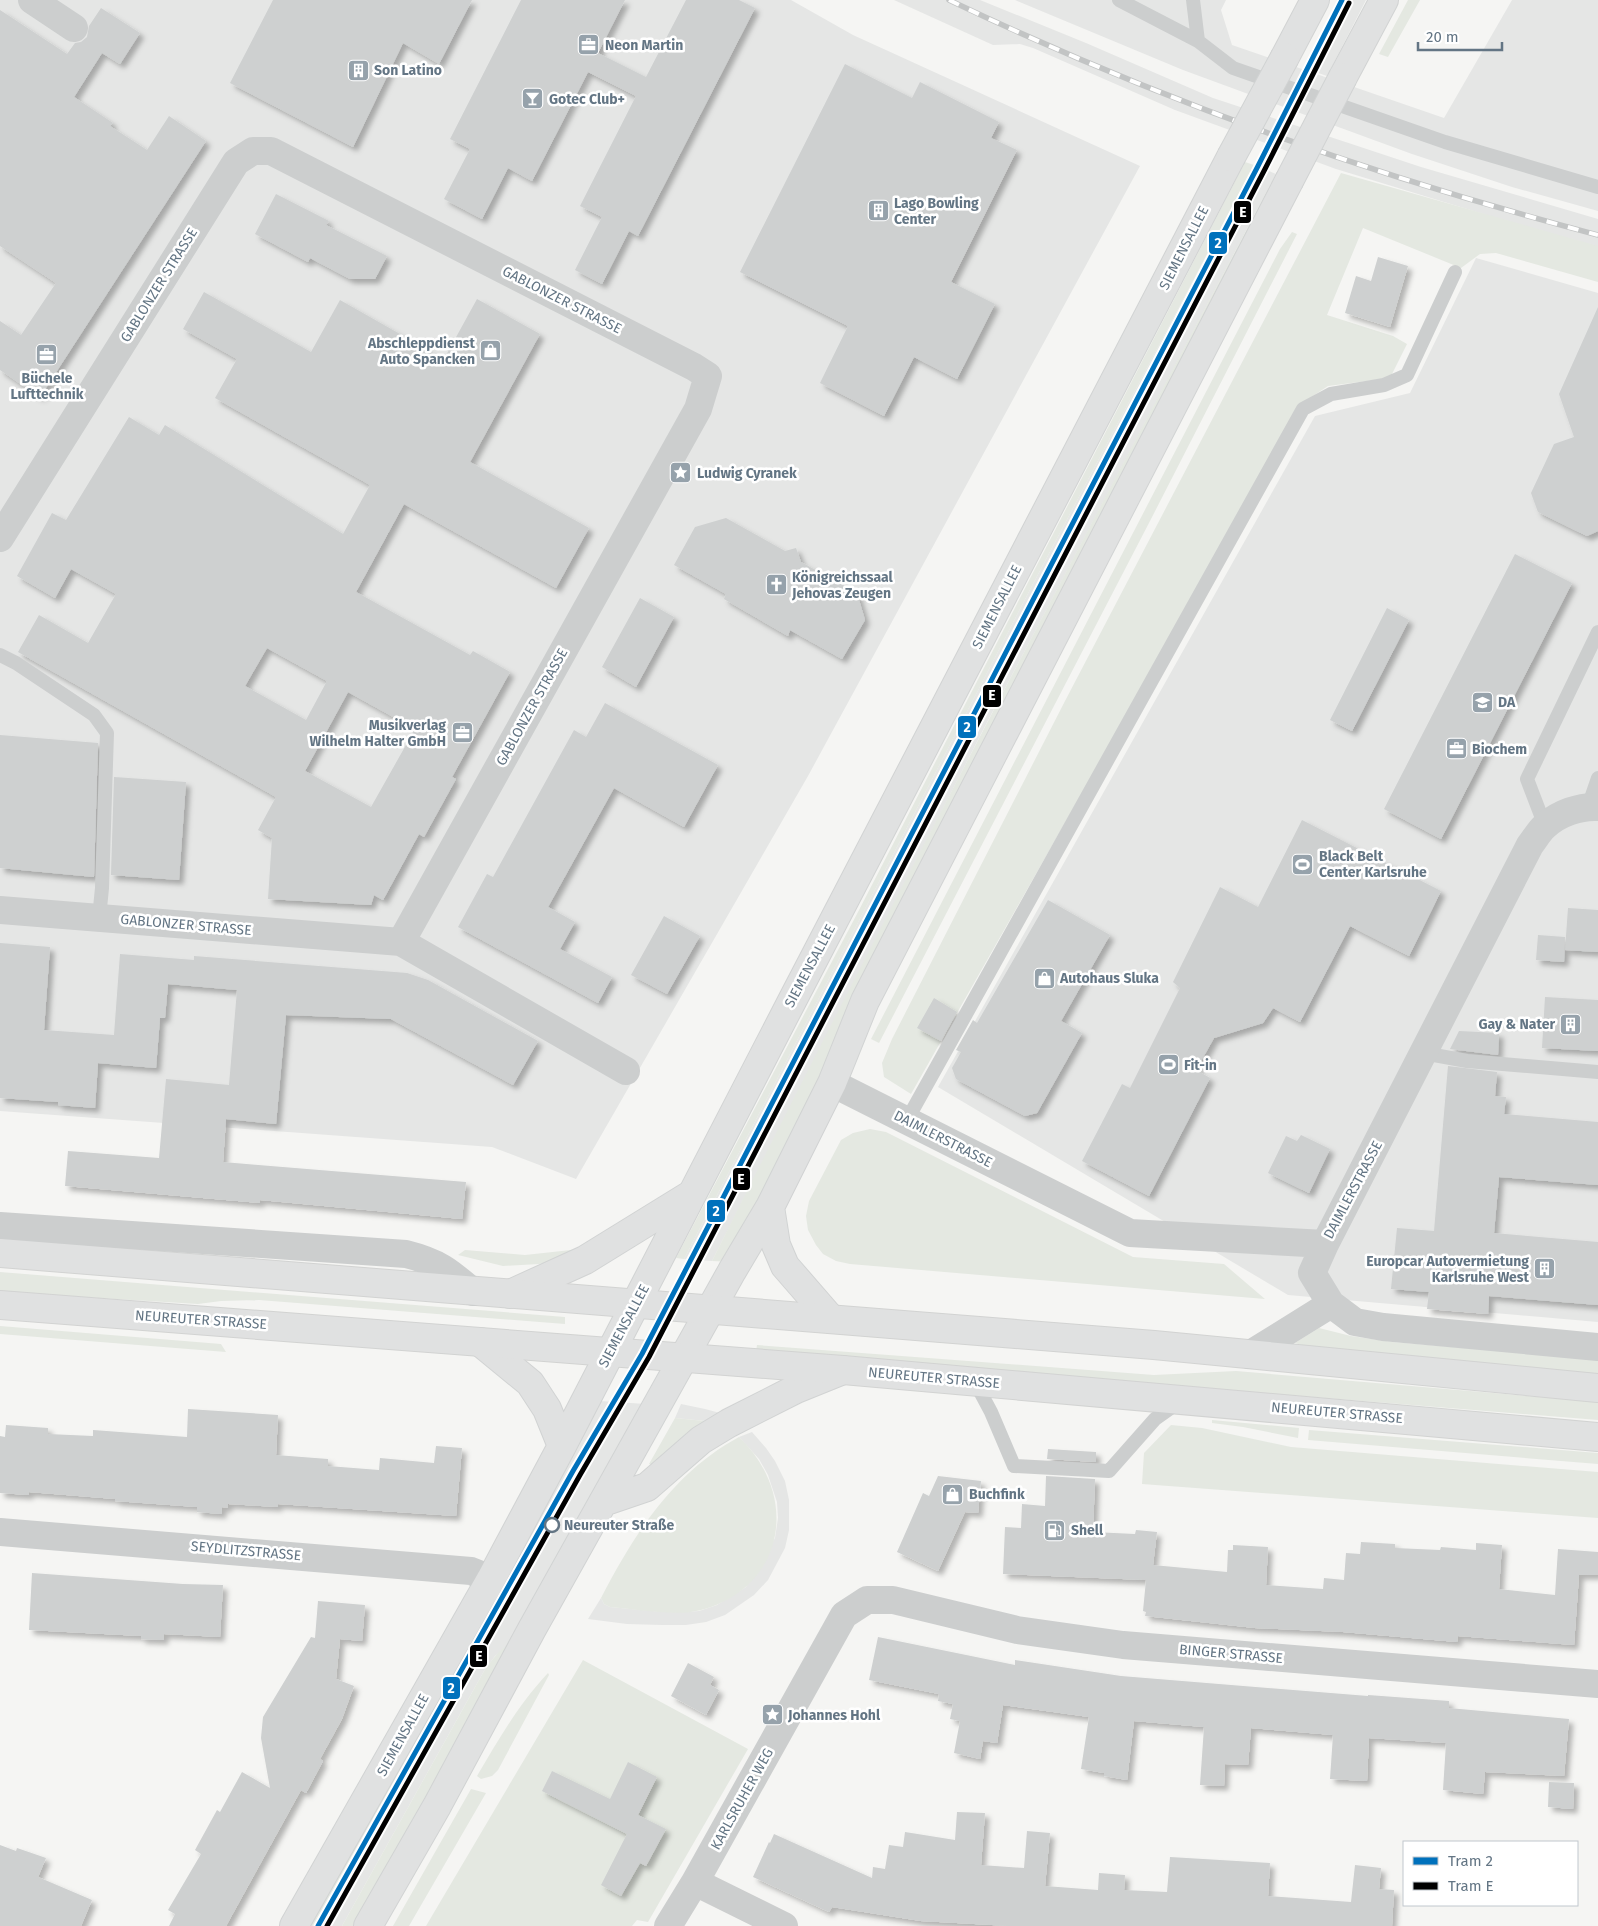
<svg xmlns="http://www.w3.org/2000/svg" width="1598" height="1926" font-family="'Fira Sans',sans-serif">
	<style>
		.built { fill: #e5e6e5 }
		.green { fill: #e4e8e1 }
		.building { fill: #ced0d0; fill-rule: evenodd; filter: url(#shadow) }
		.lines { fill: none; stroke-linecap: round; stroke-linejoin: round }
		.secondary-casing { stroke: #d1d3d3; stroke-width: 30 }
		.primary-casing { stroke: #d2d3d2; stroke-width: 30 }
		.service { stroke: #cccece; stroke-width: 14 }
		.minor { stroke: #cccece; stroke-width: 28 }
		.secondary { stroke: #e0e1e1; stroke-width: 28 }
		.primary { stroke: #e0e1e1; stroke-width: 28 }
		.rail-casing { stroke: #c2c4c4; stroke-width: 5.5 }
		.rail { stroke: #fff; stroke-width: 4; stroke-dasharray: 11; stroke-linecap: butt }
		.secondary-bridge-casing { stroke: #d1d3d3; stroke-width: 30; stroke-linecap: butt }
		.secondary-bridge { stroke: #e0e1e1; stroke-width: 28 }
		.tram-1-casing { stroke: #fff; stroke-width: 9 }
		.tram-2-casing { stroke: #fff; stroke-width: 9 }
		.tram-1 { stroke: #0071bc; stroke-width: 5 }
		.tram-2 { stroke: #000; stroke-width: 5 }
		.stop-dot { fill: #fff; stroke: #637584; stroke-width: 2.5 }
		.labels { text-anchor: middle; dominant-baseline: central; stroke-width: 5; stroke-linejoin: round; paint-order: stroke }
		.poi-label { font-size: 14px; font-weight: bold; fill: #637584; stroke: #fff; text-anchor: start }
		.street-label { font-size: 14px; fill: #637584; stroke: #fff }
		.stop-label { font-size: 14px; font-weight: bold; fill: #637584; stroke: #fff; text-anchor: start }
		.line-badge { stroke: #fff; stroke-width: 2 }
		.badge-label { font-size: 14px; text-anchor: middle; font-weight: bold; fill: #fff }
	</style>
	<defs>
		<filter id="shadow"><feDropShadow dx="4.5" dy="4.5" stdDeviation="2.5" flood-color="#0004"/></filter>
	</defs>
	<rect width="100%" height="100%" fill="#f5f5f3"/>
	<path class="built" d="M0,0H791L853,35L1140,166L808,776L576,1179L492,1147L0,1111Z
		M894,0H980L1086,43L1213,98L1421,167L1598,219V249L1336,169L1175,110L1033,48L1020,44L993,45Z
		M1015,0H1226L1221,10L1232,45L1444,118L1512,0H1598V211L1512,187L1412,154L1183,70Z
		M1337,0H1366L1327,76L1304,68Z
		M1254,165L1276,174L983,730L712,1261L684,1259L1034,582Z
		M1476,258L1598,293V1322L1288,1295L938,1087L1315,416L1410,393Z
		M600,1401L646,1404L512,1643L495,1656L484,1671L342,1926H314L479,1633L472,1628Z
		M681,1404L705,1409L720,1413L705,1421L675,1418Z
		M752,1432L766,1448L775,1461L785,1481L789,1500V1530L785,1548L768,1580L754,1595L725,1615L706,1622L686,1625H662L627,1624L588,1619L601,1598L604,1604L610,1607L663,1612H686L699,1611L717,1605L746,1587L775,1538L778,1518L777,1502L768,1475L759,1459L739,1437Z"/>
	<path class="green" d="M1408,0H1420L1388,57L1379,54Z
		M1245,162L1254,165L1034,582L684,1259L676,1258L858,912Z
		M1341,173L1598,246V282L1496,253L1480,254L1461,268L1363,228L1327,315L1393,336L1407,344L1390,378L1328,386L1304,402L911,1094L884,1077L882,1063L892,1039L1065,701Z
		M1276,174L1283,175L825,1067L732,1262L712,1261C894,896 1085,535 1276,174Z
		M1292,232L1297,234L1150,521L879,1043L871,1039L1280,249Z
		M870,1129L886,1132L1133,1257L1224,1264L1265,1299L850,1264L836,1261L823,1254L816,1245L808,1230L806,1216L809,1201L841,1140L853,1133Z
		M580,1249L569,1258L539,1264L503,1266L458,1255L465,1250L525,1255Z
		M0,1272L565,1317V1324L259,1300L221,1301L198,1304L0,1292Z
		M0,1326L221,1344L226,1352L0,1334Z
		M1319,1328L1351,1336L1392,1342L1598,1359V1374L1315,1349L1295,1343Z
		M757,1345L1154,1375L1236,1371L1598,1402V1420L756,1352Z
		M675,1418L705,1421L670,1448L654,1465L649,1464Z
		M1212,1420L1299,1428L1298,1438L1243,1427L1212,1423Z
		M1171,1425L1202,1428L1291,1447L1598,1472V1518L1142,1484L1144,1453Z
		M1309,1430L1598,1453V1464L1308,1440Z
		M739,1437C800,1495 786,1587 701,1610C675,1617 637,1609 610,1607L604,1604L601,1598C634,1534 674,1472 739,1437Z
		M472,1628L479,1632L314,1926H304Z
		M512,1643L356,1926H342L484,1671C492,1660 499,1649 512,1643Z
		M583,1660L748,1749L648,1922L637,1920L632,1926H426Z
		M548,1673L549,1675L498,1770L492,1776L481,1779L477,1776C499,1739 518,1705 548,1673Z
		M471,1789L486,1793L409,1926H393Z"/>
	<path class="building" d="M273,0H472L439,64L403,43L353,147L230,83Z
		M521,0H625L598,53L646,77L686,0H739L755,8L638,236L629,231L602,284L575,270L602,217L580,206L636,96L588,72L532,181L508,168L482,219L444,199L470,149L450,139Z
		M101,8L140,33L120,64L102,53L74,97L113,123L110,126L147,150L169,116L206,141L40,397L0,370V321L21,335L56,283L0,246V10L67,54L75,43L81,42L87,37L89,26Z
		M845,64L912,98L920,82L999,122L991,138L1017,150L951,282L995,304L957,379L914,357L884,416L820,383L848,326L740,272Z
		M276,194L329,221L326,225L387,256L375,279H350L310,258L308,262L255,234Z
		M1378,257L1408,266L1390,327L1345,313L1356,276L1371,281Z
		M204,292L311,352L340,300L444,359L477,299L540,334L470,462L589,528L556,588L404,504L356,592L470,655L473,651L510,672L452,777L456,779L424,837L419,834L383,900L374,895L371,905L268,899L272,838L258,830L276,797L18,652L39,615L88,643L116,594L71,569L55,598L17,576L52,513L66,520L129,417L159,435L165,425L343,534L370,485L215,398L237,359L183,329ZM267,648L327,681L306,720L245,686ZM348,692L415,729L371,807L305,771Z
		M1598,307V531L1587,536L1538,512L1531,493L1554,444L1574,437L1559,394Z
		M726,518L785,551L796,548L801,562L857,593L865,620L842,659L790,630L788,636L724,599L726,594L674,565L695,527Z
		M1515,554L1572,583L1441,839L1384,809Z
		M640,598L674,617L636,687L602,667Z
		M1387,608L1409,620L1352,731L1330,720Z
		M605,703L718,765L684,827L614,788L548,907L575,922L560,949L612,977L598,1003L458,927L487,874L493,877L574,730L586,737Z
		M0,735L98,743L94,877L0,868Z
		M114,777L186,782L179,880L111,875Z
		M1302,820L1441,891L1409,956L1350,926L1300,1022L1273,1008L1263,1023L1214,1038L1196,1070L1210,1078L1149,1196L1082,1161L1122,1084L1130,1088L1180,988L1173,982L1220,887L1258,907Z
		M1048,900L1110,935L1061,1021L1082,1033L1037,1113L1025,1116L956,1079L952,1068L961,1052L956,1050L973,1020L977,1023Z
		M1568,908L1598,910V952L1565,950Z
		M664,916L700,936L667,994L631,975Z
		M1538,935L1565,937L1564,962L1536,960Z
		M0,943L50,947L44,1030L114,1035L120,954L194,960V956L407,973L428,980L538,1041L513,1085L391,1019L286,1015L276,1124L226,1119L223,1162L466,1182L462,1219L260,1200V1203L65,1186L68,1151L159,1158L166,1079L229,1085L237,990L168,984L165,1018H160L156,1068L98,1063L95,1108L58,1105V1102L0,1098Z
		M1545,997L1598,1000V1051L1542,1048Z
		M934,998L957,1012L941,1041L917,1028Z
		M1459,1031L1499,1033L1498,1055L1450,1049Z
		M1448,1066L1497,1072L1495,1096L1506,1097L1504,1114L1598,1122V1185L1499,1177L1494,1233L1598,1242V1305L1489,1296L1488,1314L1427,1309L1429,1292L1391,1289L1397,1228L1434,1231Z
		M1301,1135L1330,1149L1309,1193L1268,1173L1286,1136L1297,1141Z
		M188,1409L278,1415L276,1455L328,1459V1466L379,1470L380,1458L434,1463L436,1446L462,1448L456,1516L278,1504V1507L228,1504V1508L222,1507V1514L197,1512V1507L115,1501V1499L29,1492V1495L0,1493V1436L5,1437L6,1425L48,1428V1434L93,1436V1430L187,1437Z
		M1048,1449L1096,1452V1462L1047,1459Z
		M938,1476L981,1481L978,1513L965,1512L938,1571L897,1552L923,1493L929,1496Z
		M1046,1476L1095,1479L1093,1532L1135,1534L1136,1530L1157,1532L1153,1565L1227,1572L1228,1550H1233V1545L1268,1547L1266,1585L1323,1589L1324,1578L1344,1580L1346,1553L1360,1554L1361,1542L1395,1544V1548L1440,1550L1441,1547L1476,1550V1543L1502,1545L1499,1589L1555,1595L1558,1549L1598,1552V1575H1579L1574,1645L1458,1636L1457,1642L1343,1632L1255,1628L1145,1616L1146,1612L1143,1611L1146,1580L1003,1574L1005,1527L1021,1528L1022,1504L1045,1506Z
		M32,1573L183,1584L223,1585L220,1637L164,1634V1640L141,1639V1636L29,1630Z
		M318,1601L365,1605L362,1641L340,1639L336,1679L354,1686L342,1719L320,1759L323,1761L306,1793L301,1790L226,1926H169L175,1914L168,1910L201,1854L195,1850L217,1810L220,1812L242,1772L270,1788L261,1738L263,1717L311,1637L315,1638Z
		M878,1637L1015,1665V1660L1121,1676L1368,1696V1695L1449,1701V1708L1569,1719L1564,1776L1485,1772L1483,1794L1443,1790L1446,1743L1369,1738L1367,1781L1330,1779L1333,1735L1251,1728L1248,1765L1225,1764L1224,1786L1200,1785L1204,1727L1134,1721L1127,1780L1104,1776V1773L1081,1769L1089,1717L1003,1705L997,1743L983,1741L980,1759L954,1753L960,1721L950,1719L953,1704L938,1701L939,1694L869,1680Z
		M688,1663L714,1677L710,1685L719,1690L706,1715L671,1696Z
		M628,1762L657,1777L638,1815L666,1829L646,1866L640,1863L621,1896L601,1885L627,1834L542,1791L552,1771L610,1799Z
		M1549,1782L1574,1783L1573,1809L1548,1807Z
		M957,1812L985,1813L981,1865L1024,1868L1027,1831L1050,1833L1045,1886L1098,1890L1099,1873L1125,1875L1124,1890L1167,1892L1170,1857L1270,1863L1268,1896L1351,1902L1355,1865L1381,1868L1379,1889L1394,1890L1392,1926H1010L921,1921L832,1907L829,1912L753,1877L769,1842L770,1843L774,1834L872,1878L873,1867L885,1869L889,1845L903,1847L905,1832L955,1840Z
		M0,1845L16,1851L17,1848L46,1858L38,1877L92,1900L81,1926H0Z"/>
	<g class="lines">
		<defs>
			<path id="secondary" d="M1285,57L1315,0
				M1343,77L1384,0
				M770,1207L776,1245L785,1266L831,1319
				M510,1294L585,1260L692,1194
				M480,1342L530,1383L547,1409L562,1446
				M603,1502L647,1487L701,1440L729,1423L796,1389L843,1370
				M294,1926L491,1579L562,1446L793,999L1231,157
				M368,1926L437,1806L532,1629L603,1502L732,1271L770,1207L832,1083L865,1001L1289,181"/>
			<path id="primary" d="M0,1253L1154,1345L1598,1388
				M0,1305L843,1370L1598,1437"/>
		</defs>
		<use href="#secondary" class="secondary-casing"/>
		<use href="#primary" class="primary-casing"/>
		<path class="service" d="M1119,0L1198,41
			M1193,0L1198,41L1233,68L1445,142L1598,187
			M0,655L16,663L94,715L107,733L102,888L99,918
			M1588,807L1598,778
			M1545,826L1527,779L1598,632
			M1423,1053L1467,1061L1598,1072
			M907,1120L1303,409L1331,394L1384,385L1407,375L1455,272
			M975,1382L991,1412L1014,1466L1109,1471L1155,1419L1179,1402"/>
		<path class="minor" d="M32,0L74,28
			M0,538L236,162L253,151H271L694,367L708,376L698,409L401,942L0,910
			M401,942L626,1071
			M832,1083L1130,1233L1325,1244L1530,845C1535,839 1539,831 1545,826C1559,813 1580,806 1598,807
			M0,1226L406,1254C438,1262 449,1271 473,1292
			M1325,1244L1312,1273L1331,1304L1355,1322L1383,1327L1598,1347
			M1249,1355L1331,1304
			M0,1532L471,1571L491,1579
			M695,1882L784,1926
			M668,1926L695,1882L844,1615L867,1600H893L1017,1630L1123,1645L1598,1684"/>
		<use href="#secondary" class="secondary"/>
		<use href="#primary" class="primary"/>
		<defs>
			<path id="rail" d="M949,0C1156,99 1376,177 1598,235"/>
		</defs>
		<use href="#rail" class="rail-casing"/>
		<use href="#rail" class="rail"/>
		<defs>
			<path id="secondary-bridge" d="M1231,157L1285,57
				M1289,181L1343,77"/>
		</defs>
		<use href="#secondary-bridge" class="secondary-bridge-casing"/>
		<use href="#secondary-bridge" class="secondary-bridge"/>
		<defs>
			<path id="tram-1" d="M318,1926L573,1471L642,1354L1258,166L1342,0"/>
			<path id="tram-2" d="M327,1926L580,1475L649,1357L1265,169L1349,3"/>
		</defs>
		<use href="#tram-1" class="tram-1-casing"/>
		<use href="#tram-2" class="tram-2-casing"/>
		<use href="#tram-1" class="tram-1"/>
		<use href="#tram-2" class="tram-2"/>
	</g>
	<defs>
		<symbol id="office-square" viewBox="-11 -11 22 22"><rect x="-9" y="-9" width="18" height="18" rx="4" fill="#96a2ab" stroke="#fff"/><path d="M-6-3h4V-5.5h4V-3h4V5H-6ZM-1-4.5V-3h2v-1.5ZM-6 0V1H6V0Z" fill="#fff"/></symbol>
		<symbol id="building-square" viewBox="-11 -11 22 22"><rect x="-9" y="-9" width="18" height="18" rx="4" fill="#96a2ab" stroke="#fff"/><path d="M-4-6H4V6H1V3H-1V6H-4ZM-2.5-4.3h1.7v1.8h-1.7ZM.8-4.3h1.7v1.8H.8ZM-2.5-1h1.7V.8h-1.7ZM.8-1h1.7V.8H.8Z" fill="#fff"/></symbol>
		<symbol id="bar-square" viewBox="-11 -11 22 22"><rect x="-9" y="-9" width="18" height="18" rx="4" fill="#96a2ab" stroke="#fff"/><path d="M-6-5H6L.8 .8V4.5H3.5V6h-7V4.5H-.8V.8Z" fill="#fff"/></symbol>
		<symbol id="shop-square" viewBox="-11 -11 22 22"><rect x="-9" y="-9" width="18" height="18" rx="4" fill="#96a2ab" stroke="#fff"/><path d="M-5-2.5h2.3a2.7 3.5 0 0 1 5.4 0H5L5.5 6h-11ZM-1.5-2.5h3a1.5 2.3 0 0 0-3 0Z" fill="#fff"/></symbol>
		<symbol id="sight-square" viewBox="-11 -11 22 22"><rect x="-9" y="-9" width="18" height="18" rx="4" fill="#96a2ab" stroke="#fff"/><path d="M0-6L1.8-2.2L6-1.7L2.9 1.2L3.7 5.4L0 3.3L-3.7 5.4L-2.9 1.2L-6-1.7L-1.8-2.2Z" fill="#fff"/></symbol>
		<symbol id="church-square" viewBox="-11 -11 22 22"><rect x="-9" y="-9" width="18" height="18" rx="4" fill="#96a2ab" stroke="#fff"/><path d="M-1.2-6h2.4v3.5h3.3v2.4h-3.3V6h-2.4V-.1h-3.3v-2.4h3.3Z" fill="#fff"/></symbol>
		<symbol id="university-square" viewBox="-11 -11 22 22"><rect x="-9" y="-9" width="18" height="18" rx="4" fill="#96a2ab" stroke="#fff"/><path d="M0-5L7-2L0 1L-7-2ZM-4 1L0 2.5L4 1V4Q0 6-4 4Z" fill="#fff"/></symbol>
		<symbol id="stadium-square" viewBox="-11 -11 22 22"><rect x="-9" y="-9" width="18" height="18" rx="4" fill="#96a2ab" stroke="#fff"/><path d="M0-5a6.5 5 0 1 0 0 10a6.5 5 0 1 0 0-10ZM-3.5-1.8h7v3.6h-7Z" fill="#fff"/></symbol>
		<symbol id="fuel-square" viewBox="-11 -11 22 22"><rect x="-9" y="-9" width="18" height="18" rx="4" fill="#96a2ab" stroke="#fff"/><path d="M-5.5-6h7V0h2V4h1.3V-2.5L3-4.5l.8-.8L6-3V5H2.5V1h-1V6h-7ZM-4.2-4.7v3.2H.2V-4.7Z" fill="#fff"/></symbol>
	</defs>
	<g fill-rule="evenodd">
		<use href="#office-square" x="576" y="32" width="25" height="25"/>
		<use href="#building-square" x="346" y="58" width="25" height="25"/>
		<use href="#bar-square" x="520" y="86" width="25" height="25"/>
		<use href="#building-square" x="866" y="198" width="25" height="25"/>
		<use href="#shop-square" x="478" y="338" width="25" height="25"/>
		<use href="#office-square" x="34" y="342" width="25" height="25"/>
		<use href="#sight-square" x="668" y="460" width="25" height="25"/>
		<use href="#church-square" x="764" y="572" width="25" height="25"/>
		<use href="#university-square" x="1470" y="690" width="25" height="25"/>
		<use href="#office-square" x="450" y="720" width="25" height="25"/>
		<use href="#office-square" x="1444" y="736" width="25" height="25"/>
		<use href="#stadium-square" x="1290" y="852" width="25" height="25"/>
		<use href="#shop-square" x="1032" y="966" width="25" height="25"/>
		<use href="#building-square" x="1558" y="1012" width="25" height="25"/>
		<use href="#stadium-square" x="1156" y="1052" width="25" height="25"/>
		<use href="#building-square" x="1532" y="1256" width="25" height="25"/>
		<use href="#shop-square" x="940" y="1482" width="25" height="25"/>
		<use href="#fuel-square" x="1042" y="1518" width="25" height="25"/>
		<use href="#sight-square" x="760" y="1702" width="25" height="25"/>
	</g>
	<circle class="stop-dot" cx="552" cy="1525" r="7"/>
	<g class="labels">
		<g class="poi-label">
			<text x="605" y="45">Neon Martin</text>
			<text x="374" y="70">Son Latino</text>
			<text x="549" y="99">Gotec Club+</text>
			<text x="894" y="203">Lago Bowling<tspan x="894" dy="16">Center</tspan></text>
			<text x="475" y="343" text-anchor="end">Abschleppdienst<tspan x="475" dy="16">Auto Spancken</tspan></text>
			<text x="47" y="378" text-anchor="middle">Büchele<tspan x="47" dy="16">Lufttechnik</tspan></text>
			<text x="697" y="473">Ludwig Cyranek</text>
			<text x="792" y="577">Königreichssaal<tspan x="792" dy="16">Jehovas Zeugen</tspan></text>
			<text x="1498" y="702">DA</text>
			<text x="446" y="725" text-anchor="end">Musikverlag<tspan x="446" dy="16">Wilhelm Halter GmbH</tspan></text>
			<text x="1472" y="749">Biochem</text>
			<text x="1319" y="856">Black Belt<tspan x="1319" dy="16">Center Karlsruhe</tspan></text>
			<text x="1060" y="978">Autohaus Sluka</text>
			<text x="1555" y="1024" text-anchor="end">Gay &amp; Nater</text>
			<text x="1184" y="1065">Fit-in</text>
			<text x="1529" y="1261" text-anchor="end">Europcar Autovermietung<tspan x="1529" dy="16">Karlsruhe West</tspan></text>
			<text x="969" y="1494">Buchfink</text>
			<text x="1071" y="1530">Shell</text>
			<text x="788" y="1715">Johannes Hohl</text>
		</g>
		<g class="street-label">
			<text transform="translate(1184 248) rotate(-63)">SIEMENSALLEE</text>
			<text transform="translate(159 285) rotate(-58)">GABLONZER STRASSE</text>
			<text transform="translate(562 300) rotate(27)">GABLONZER STRASSE</text>
			<text transform="translate(997 607) rotate(-63)">SIEMENSALLEE</text>
			<text transform="translate(532 707) rotate(-61)">GABLONZER STRASSE</text>
			<text transform="translate(186 925) rotate(5)">GABLONZER STRASSE</text>
			<text transform="translate(810 966) rotate(-62)">SIEMENSALLEE</text>
			<text transform="translate(943 1139) rotate(27)">DAIMLERSTRASSE</text>
			<text transform="translate(1353 1190) rotate(-62)">DAIMLERSTRASSE</text>
			<text transform="translate(201 1320) rotate(4)">NEUREUTER STRASSE</text>
			<text transform="translate(624 1326) rotate(-62)">SIEMENSALLEE</text>
			<text transform="translate(934 1378) rotate(5)">NEUREUTER STRASSE</text>
			<text transform="translate(1337 1413) rotate(5)">NEUREUTER STRASSE</text>
			<text transform="translate(246 1551) rotate(5)">SEYDLITZSTRASSE</text>
			<text transform="translate(1231 1654) rotate(5)">BINGER STRASSE</text>
			<text transform="translate(403 1735) rotate(-61)">SIEMENSALLEE</text>
			<text transform="translate(742 1799) rotate(-61)">KARLSRUHER WEG</text>
		</g>
		<g class="stop-label">
			<text x="564" y="1525">Neureuter Straße</text>
		</g>
	</g>
	<g class="line-badge">
		<rect x="1233" y="200" width="19" height="24" rx="5" fill="#000"/>
		<rect x="1208" y="231" width="20" height="24" rx="5" fill="#0071bc"/>
		<rect x="982" y="684" width="20" height="24" rx="5" fill="#000"/>
		<rect x="957" y="715" width="20" height="24" rx="5" fill="#0071bc"/>
		<rect x="732" y="1167" width="19" height="24" rx="5" fill="#000"/>
		<rect x="706" y="1199" width="20" height="24" rx="5" fill="#0071bc"/>
		<rect x="469" y="1644" width="19" height="24" rx="5" fill="#000"/>
		<rect x="442" y="1676" width="19" height="24" rx="5" fill="#0071bc"/>
	</g>
	<g class="badge-label">
		<text x="1243" y="217">E</text>
		<text x="1218" y="248">2</text>
		<text x="992" y="700">E</text>
		<text x="967" y="732">2</text>
		<text x="741" y="1184">E</text>
		<text x="716" y="1216">2</text>
		<text x="479" y="1661">E</text>
		<text x="451" y="1693">2</text>
	</g>
	<rect x="1403" y="1841" width="175" height="65" fill="#ffffff" stroke="#c1c8ce"/>
	<rect x="1413" y="1857" width="25" height="8" fill="#0071bc" stroke="#c1c8ce"/>
	<text x="1448" y="1866" font-size="15" fill="#637584">Tram 2</text>
	<rect x="1413" y="1882" width="25" height="8" fill="#000000" stroke="#c1c8ce"/>
	<text x="1448" y="1891" font-size="15" fill="#637584">Tram E</text>
	<path d="M1418 42v8h84v-8" fill="none" stroke="#637584" stroke-width="2.5"/>
	<text x="1426" y="42" font-size="15" fill="#637584" stroke="#ffffff" stroke-width="4" paint-order="stroke">20 m</text>
</svg>
